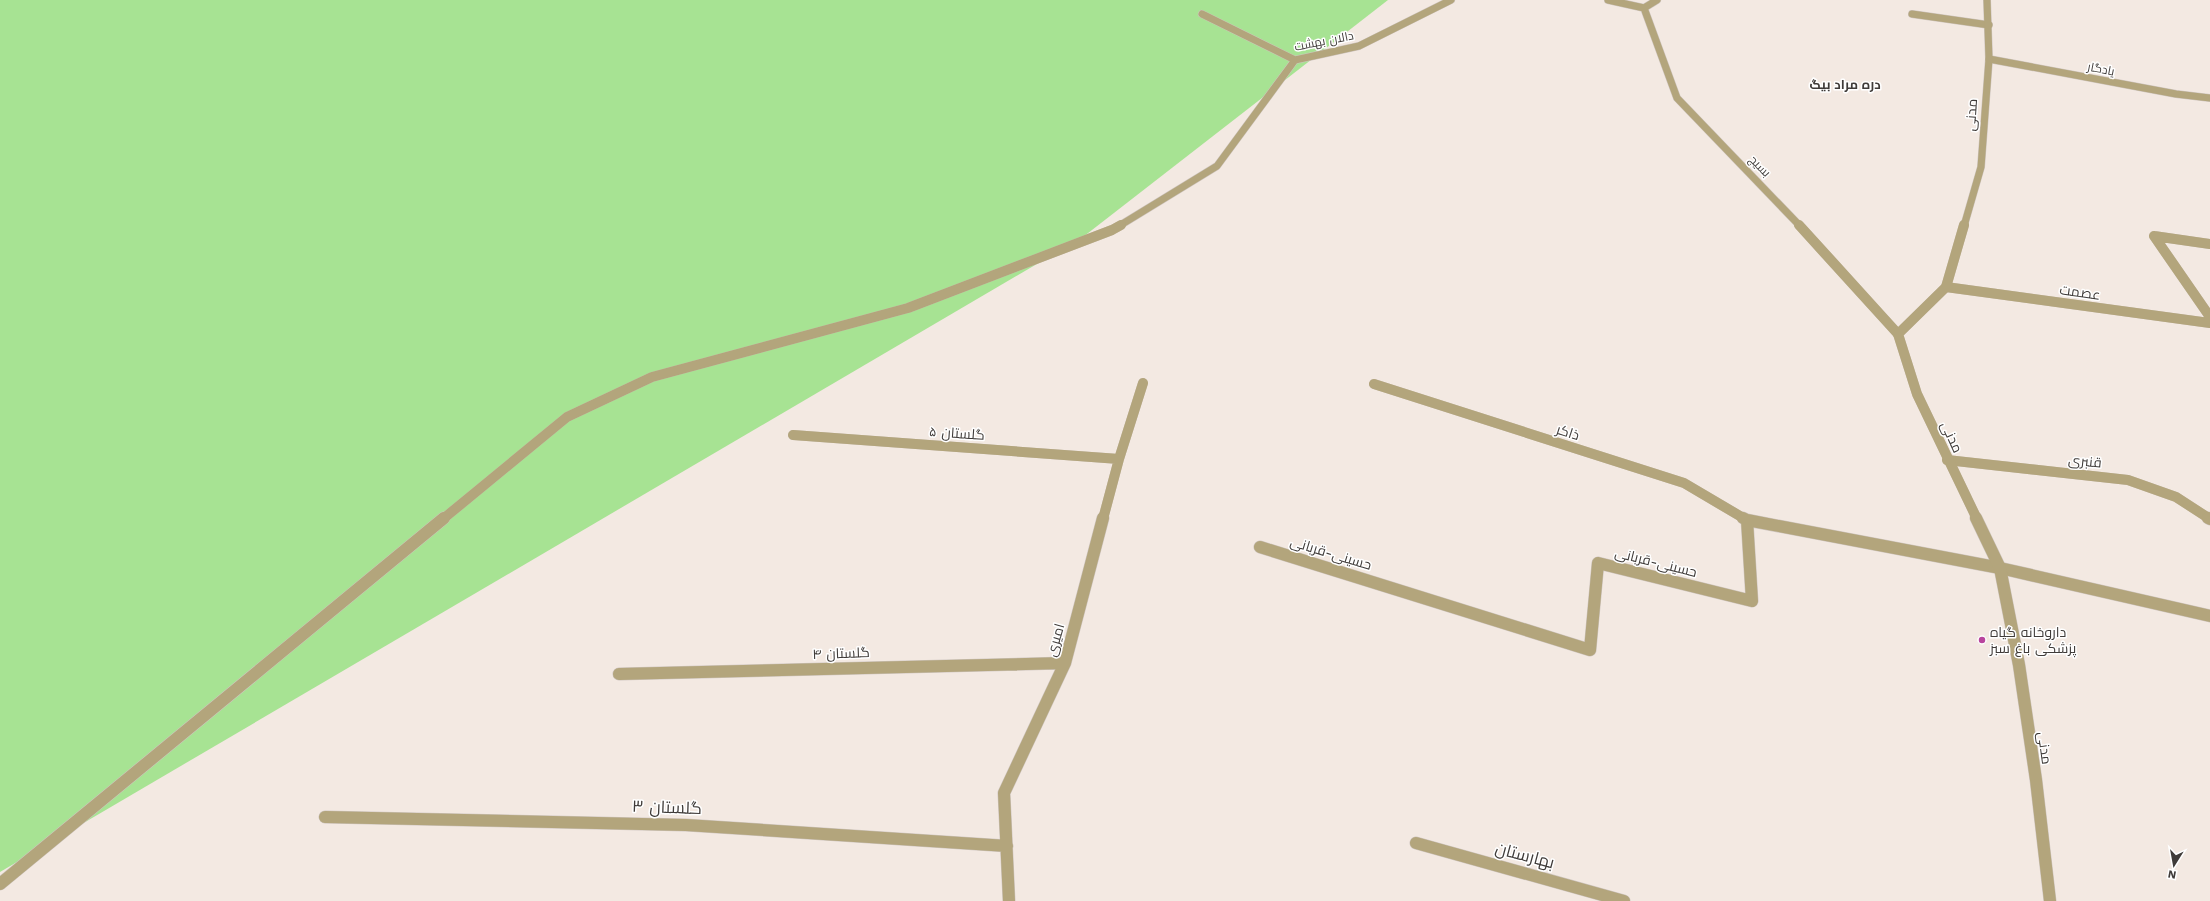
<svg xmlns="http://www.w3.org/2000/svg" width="2210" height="901" font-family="'Work Sans',Cairo,sans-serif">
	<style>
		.green { fill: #a7e393 }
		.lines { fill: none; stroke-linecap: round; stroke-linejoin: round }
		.minor-far2-casing { stroke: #cfc6c0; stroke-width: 8 }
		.minor-far1-casing { stroke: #cfc6c0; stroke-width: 10 }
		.minor-casing { stroke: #cfc6c0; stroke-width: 13 }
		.tertiary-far2-casing { stroke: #cfc6c0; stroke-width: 8 }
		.tertiary-far1-casing { stroke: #cfc6c0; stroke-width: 10 }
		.tertiary-casing { stroke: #cfc6c0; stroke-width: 13 }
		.minor-far2 { stroke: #b3a57c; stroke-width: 7 }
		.minor-far1 { stroke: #b3a57c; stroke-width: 10 }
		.minor { stroke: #b3a57c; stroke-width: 12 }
		.tertiary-far2 { stroke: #b3a57c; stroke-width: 7 }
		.tertiary-far1 { stroke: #b3a57c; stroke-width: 10 }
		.tertiary { stroke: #b3a57c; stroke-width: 12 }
		.poi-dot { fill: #b8449d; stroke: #fff; stroke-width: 1.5 }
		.labels { text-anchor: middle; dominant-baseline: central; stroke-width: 3; stroke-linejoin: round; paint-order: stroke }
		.far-street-label { font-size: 12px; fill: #3f3b39; stroke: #fff }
		.far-quarter-label { font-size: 13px; font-weight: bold; fill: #3f3b39; stroke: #fff }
		.street-label { font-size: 14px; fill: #3f3b39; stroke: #fff }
		.poi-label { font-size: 14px; fill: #3f3b39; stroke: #fff; text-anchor: start }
		.near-street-label { font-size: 17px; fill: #3f3b39; stroke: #fff }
	</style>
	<rect width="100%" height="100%" fill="#f3e9e2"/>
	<path class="green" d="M0,0H1388L1083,237L0,872Z"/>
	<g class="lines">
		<defs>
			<path id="minor-far2" d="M1608,0L1644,8
				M1644,8L1677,98L1800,226
				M1644,8L1657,0
				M1202,14L1295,60L1359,46L1451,0
				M1912,14L1989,25
				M1989,59L2176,94L2210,98
				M1119,226L1217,166L1295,60"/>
			<path id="minor-far1" d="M1799,225L1898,334
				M2154,236L2210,317
				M2154,236L2210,244
				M1946,287L2210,323
				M1374,384L1684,483L1745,519
				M793,435L1119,459
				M1947,460L2128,480L2176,497L2210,519
				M443,519L567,417L652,377L908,308L1112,230L1121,225
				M1103,519L1119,459L1143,383"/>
			<path id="minor" d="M1743,518L1747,520
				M2208,518L2210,519
				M1260,547L1590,650L1598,563L1752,601L1747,520L2000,568L2210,616
				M619,674L1065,663
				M325,817L686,825L1007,846
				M1416,843L1624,901
				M0,884L444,518
				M1009,901L1004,793L1065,663L1103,518"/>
			<path id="tertiary-far2" d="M1964,226L1981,167L1989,59L1987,0"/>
			<path id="tertiary-far1" d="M1964,225L1946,287L1898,334L1917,394L1977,519"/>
			<path id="tertiary" d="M1976,518L2000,568L2019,665L2036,780L2050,901"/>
		</defs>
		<use href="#minor-far2" class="minor-far2-casing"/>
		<use href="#minor-far1" class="minor-far1-casing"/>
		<use href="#minor" class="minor-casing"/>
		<use href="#tertiary-far2" class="tertiary-far2-casing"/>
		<use href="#tertiary-far1" class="tertiary-far1-casing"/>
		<use href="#tertiary" class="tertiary-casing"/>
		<use href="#minor-far2" class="minor-far2"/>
		<use href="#minor-far1" class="minor-far1"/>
		<use href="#minor" class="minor"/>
		<use href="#tertiary-far2" class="tertiary-far2"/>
		<use href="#tertiary-far1" class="tertiary-far1"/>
		<use href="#tertiary" class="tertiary"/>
	</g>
	<circle class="poi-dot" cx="1982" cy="640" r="4"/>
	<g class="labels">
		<g class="far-street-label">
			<text transform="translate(1324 41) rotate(-11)">دالان بهشت</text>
			<text transform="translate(2101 69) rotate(11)">یادگار</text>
			<text transform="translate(1760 166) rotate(46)">بسیج</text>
		</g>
		<g class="far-quarter-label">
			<text x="1845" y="84">دره مراد بیگ</text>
		</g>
		<g class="street-label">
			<text transform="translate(1971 115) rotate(-86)">مدنی</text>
			<text transform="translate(2080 292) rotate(8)">عصمت</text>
			<text transform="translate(1568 432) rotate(18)">ذاکر</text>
			<text transform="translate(957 433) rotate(4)">گلستان ۵</text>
			<text transform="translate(1952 437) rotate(65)">مدنی</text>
			<text transform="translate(2085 461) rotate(6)">قنبری</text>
			<text transform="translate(1331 553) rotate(17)">حسینی-قربانی</text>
			<text transform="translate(1656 562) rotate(14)">حسینی-قربانی</text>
			<text transform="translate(1055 640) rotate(-74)">امیری</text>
			<text transform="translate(841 653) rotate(-2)">گلستان ۴</text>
			<text transform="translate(2045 748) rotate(82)">مدنی</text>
		</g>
		<g class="poi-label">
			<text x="1990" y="632">داروخانه گیاه<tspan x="1990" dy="16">پزشکی باغ سبز</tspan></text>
		</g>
		<g class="near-street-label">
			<text transform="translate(667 807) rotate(2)">گلستان ۳</text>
			<text transform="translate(1525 855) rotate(15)">بهارستان</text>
		</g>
	</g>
	<g transform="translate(2174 865) rotate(191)" stroke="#ffffff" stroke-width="3" paint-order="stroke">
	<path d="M0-3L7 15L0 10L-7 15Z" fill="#3f3b39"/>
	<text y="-6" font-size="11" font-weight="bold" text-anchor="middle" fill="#3f3b39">N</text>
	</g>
</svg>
